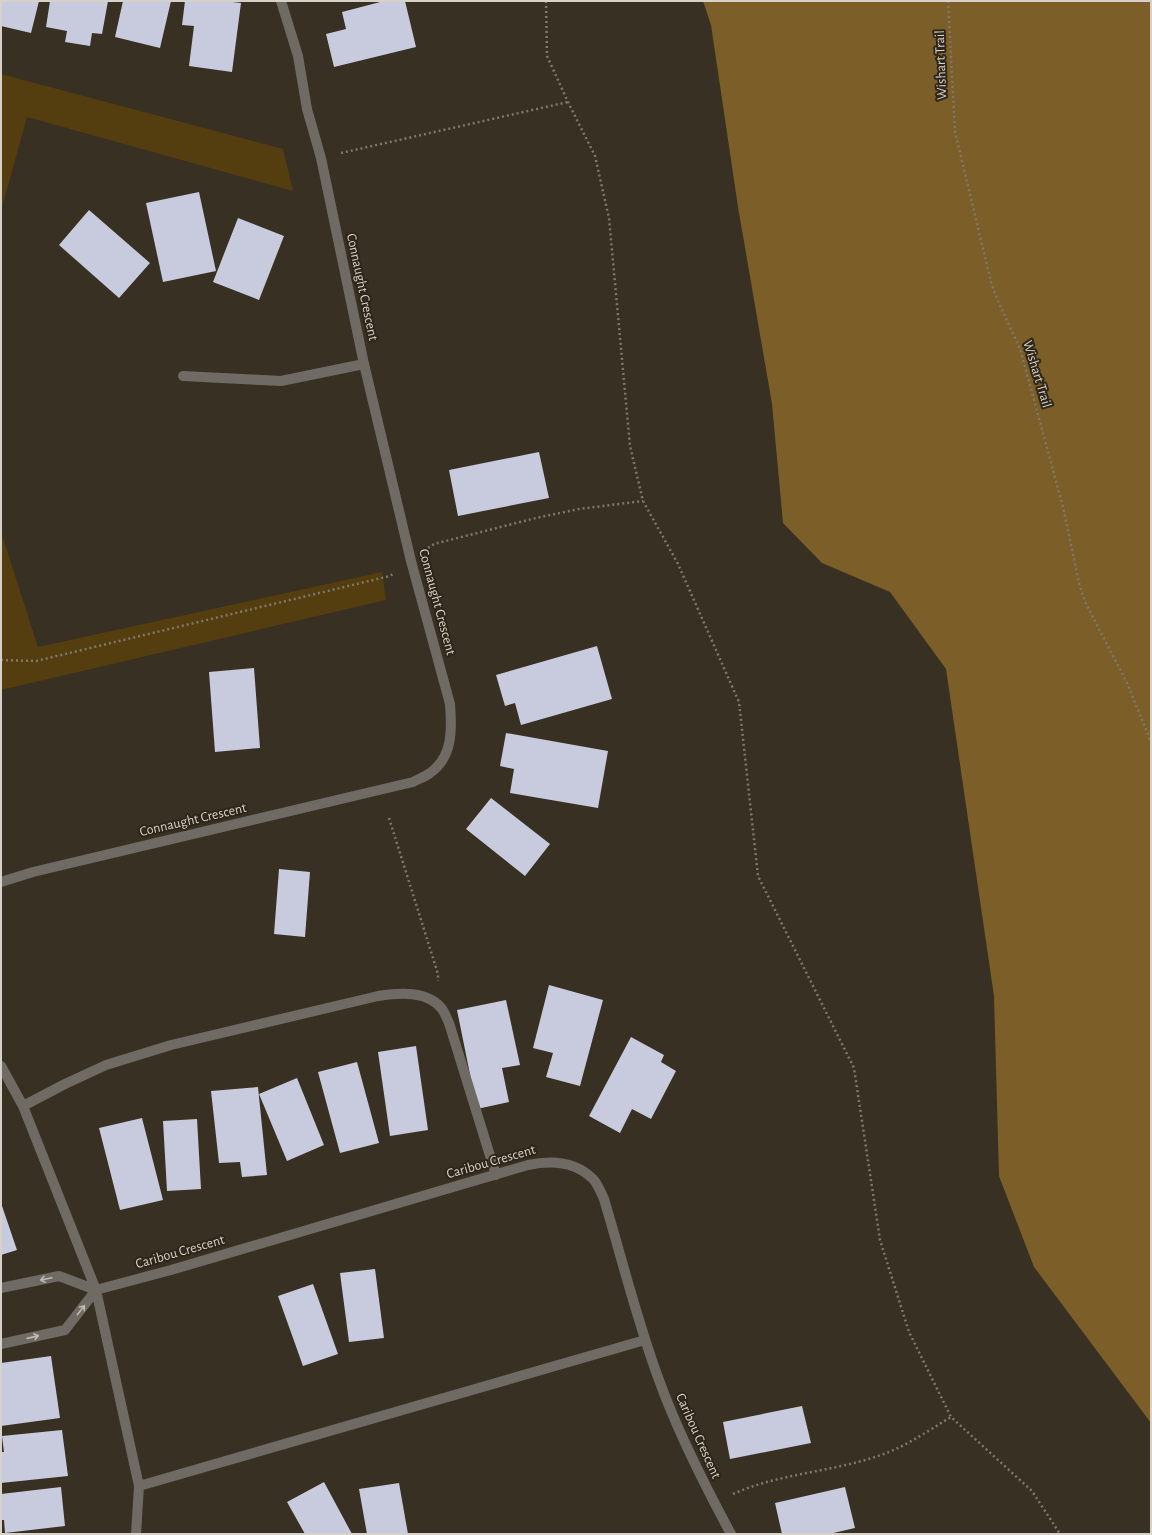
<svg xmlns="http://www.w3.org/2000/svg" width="1152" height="1535" font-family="'Alegreya Sans',sans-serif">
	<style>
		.green { fill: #543d0e }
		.forest { fill: #7b5e28 }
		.building { fill: #c7cbdd }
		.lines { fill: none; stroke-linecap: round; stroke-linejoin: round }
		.path { stroke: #7f796d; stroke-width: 2.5; stroke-dasharray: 2 3; stroke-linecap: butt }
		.minor { stroke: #6f6b64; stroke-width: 10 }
		.oneway { stroke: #bdb8b0 }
		.labels { text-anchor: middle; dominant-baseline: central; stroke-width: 4; stroke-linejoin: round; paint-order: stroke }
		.street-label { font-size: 14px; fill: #d7d2c9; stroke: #2e2619 }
	</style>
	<rect width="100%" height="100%" fill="#383022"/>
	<path class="green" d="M1,74L283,149L293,191L27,117L1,211Z
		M1,532L38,647L382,572L386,600L1,690Z"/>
	<path class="forest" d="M703,1H1151V1423L1034,1267L999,1176L994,996L946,669L890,592L822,563L783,523L772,404L738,207L711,25Z"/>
	<path class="building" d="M1,1H39L31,33L1,26Z
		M50,1H108L102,34L92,33L90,46L65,42L67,31L46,27Z
		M123,1H171L160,48L115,37Z
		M185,1L200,2V1H224L241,3L232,72L189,66L194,26L182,25Z
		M384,1H405L416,47L334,67L326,34L346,29L342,12Z
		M199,192L216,271L163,282L146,203Z
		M89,210L150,263L119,298L59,245Z
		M238,218L284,236L259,300L213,282Z
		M539,452L549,498L458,516L449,470Z
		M597,646L612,699L521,725L515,703L505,706L496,675Z
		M254,668L260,748L215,752L209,672Z
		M506,733L608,751L598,808L510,793L514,769L500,766Z
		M491,798L550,844L525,876L466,829Z
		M279,869L310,872L305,937L274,934Z
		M549,985L603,1000L580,1086L546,1077L553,1053L533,1048Z
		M506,1000L520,1065L502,1068L509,1102L477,1109L457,1010Z
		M631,1037L664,1055L661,1062L676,1071L651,1119L632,1109L620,1133L589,1116Z
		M416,1046L428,1130L390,1136L378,1052Z
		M357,1062L379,1143L340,1153L318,1072Z
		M297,1078L324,1145L287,1161L259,1094Z
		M258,1087L267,1175L242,1177L240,1162L219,1163L211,1091Z
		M142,1118L163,1200L120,1210L99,1128Z
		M197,1119L201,1189L167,1191L163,1121Z
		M1,1203L17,1250L1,1255Z
		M375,1269L384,1338L349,1342L340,1273Z
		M313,1284L338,1354L303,1366L278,1296Z
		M51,1356L60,1418L1,1426V1363Z
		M802,1406L811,1443L730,1459L723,1422Z
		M62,1430L68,1476L1,1483V1452H4L2,1436Z
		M324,1482L352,1534H305L287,1502Z
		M399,1483L408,1534H367L359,1489Z
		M61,1487L65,1526L5,1533L4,1520H1V1494Z
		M845,1487L855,1528L829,1534H782L775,1503Z"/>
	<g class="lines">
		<path class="path" d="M546,1L547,56L568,102L595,156L609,218L630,446L643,501L678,564L739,702L758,876L854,1068L880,1240L909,1332L951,1417L1032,1491L1060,1534
			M948,1L955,132L992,286C1001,309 1012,330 1021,352L1063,507L1080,587L1086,604L1127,683L1151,742
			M341,153L568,102
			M428,548L434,544L536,518L579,509L643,501
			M1,660L36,661L390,576L393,574
			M389,818L438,974V981
			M733,1494C780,1473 833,1472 881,1455C907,1446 929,1430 951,1417"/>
		<path class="minor" d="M183,376L281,381L364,364
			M1,882L33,872L413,782C418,779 425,777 430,773C453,757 452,729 450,704L411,561L364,364L321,158L307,109L298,56L281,1
			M1,1066L23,1106L96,1290L139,1486L136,1534
			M23,1106L65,1084L106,1065L171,1045L378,996C398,993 428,990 442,1009C445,1013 447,1019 449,1023L496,1175
			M1,1288L59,1276L96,1290L171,1270L528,1165C551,1160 575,1161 593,1179C598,1184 601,1193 604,1199C622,1259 637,1321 659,1380C678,1433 704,1484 731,1534
			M1,1344L65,1330L96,1290
			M139,1486L645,1340"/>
	</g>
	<defs><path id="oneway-shaft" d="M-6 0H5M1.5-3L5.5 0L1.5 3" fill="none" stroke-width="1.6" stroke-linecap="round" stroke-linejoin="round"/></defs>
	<g class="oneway">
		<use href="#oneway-shaft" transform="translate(46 1279) rotate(168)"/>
		<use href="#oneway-shaft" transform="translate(81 1310) rotate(-52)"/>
		<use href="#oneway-shaft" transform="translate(33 1337) rotate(-13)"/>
	</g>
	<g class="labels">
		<g class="street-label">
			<text transform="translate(941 65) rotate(-92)">Wishart Trail</text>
			<text transform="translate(362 287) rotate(78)">Connaught Crescent</text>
			<text transform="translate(1037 374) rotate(73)">Wishart Trail</text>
			<text transform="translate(437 602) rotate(75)">Connaught Crescent</text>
			<text transform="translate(193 820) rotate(-13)">Connaught Crescent</text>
			<text transform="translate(491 1162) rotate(-16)">Caribou Crescent</text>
			<text transform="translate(180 1252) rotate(-16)">Caribou Crescent</text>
			<text transform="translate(698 1436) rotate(66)">Caribou Crescent</text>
		</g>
	</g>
	<rect width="1152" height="1535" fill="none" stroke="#d7d2c9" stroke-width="4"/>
</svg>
